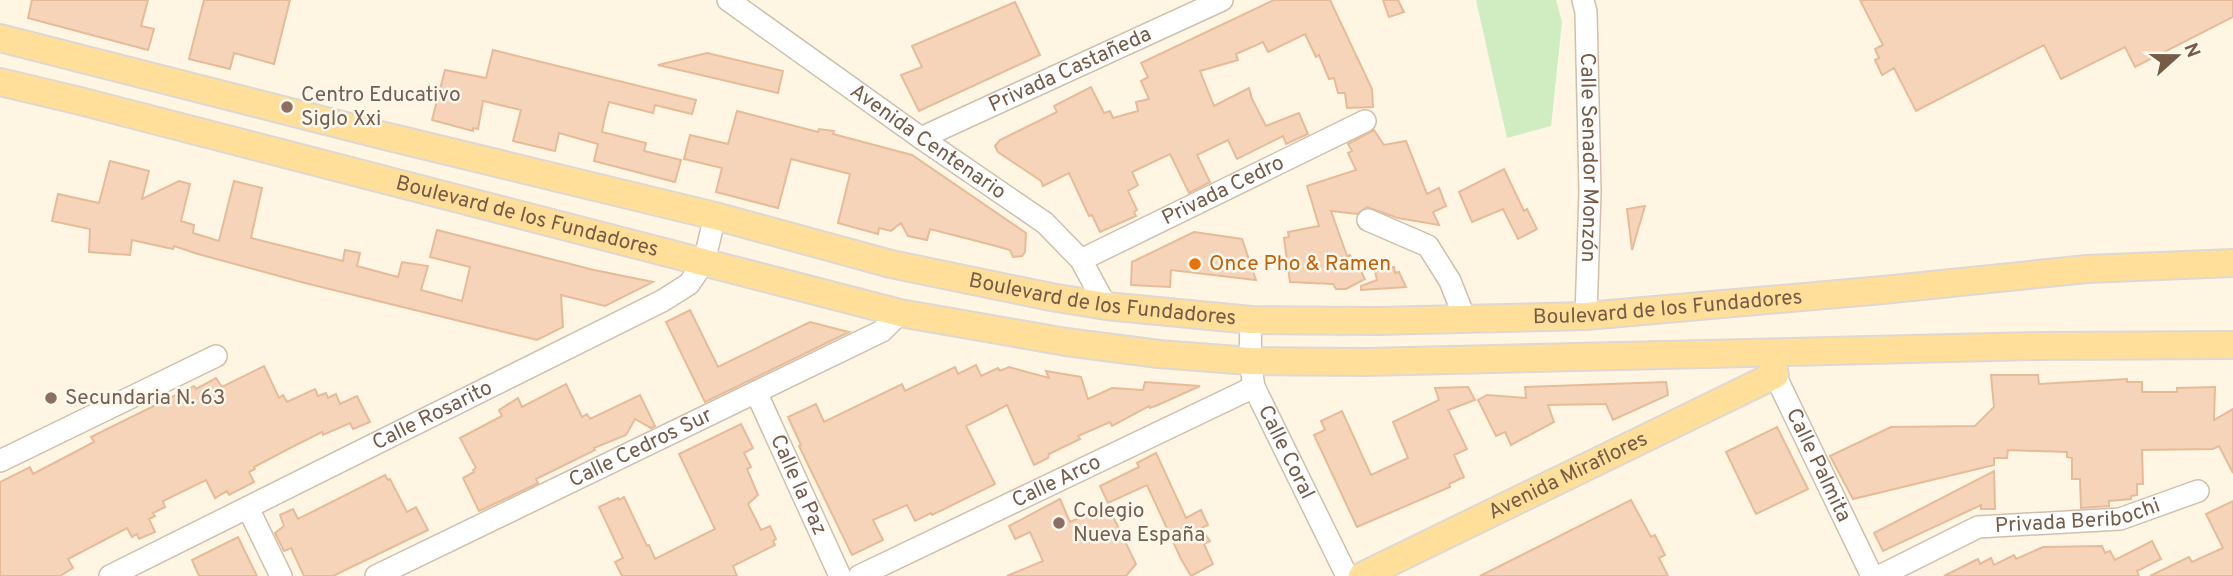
<svg xmlns="http://www.w3.org/2000/svg" width="2233" height="576" font-family="Overpass,sans-serif">
	<style>
		.green { fill: #d0ecc1 }
		.building { fill: #f5d4b9; stroke: #e8bb98; stroke-width: 2 }
		.lines { fill: none; stroke-linecap: round; stroke-linejoin: round }
		.minor-casing { stroke: #d2bfab; stroke-width: 24 }
		.major-casing { stroke: #ded8d3; stroke-width: 30 }
		.minor { stroke: #fff; stroke-width: 21 }
		.major { stroke: #ffdf99; stroke-width: 26 }
		.education-dot { fill: #8d6e63; stroke: #fff8eb; stroke-width: 2.5 }
		.food-dot { fill: #e8710a; stroke: #fff8eb; stroke-width: 2.5 }
		.labels { text-anchor: middle; dominant-baseline: central; stroke-width: 5; stroke-linejoin: round; paint-order: stroke }
		.street-label { font-size: 21px; fill: #775b47; stroke: #fff8eb }
		.education-label { font-size: 21px; fill: #785e54; stroke: #fff8eb; text-anchor: start }
		.food-label { font-size: 21px; fill: #c56008; stroke: #fff8eb; text-anchor: start }
	</style>
	<rect width="100%" height="100%" fill="#fef5e3"/>
	<path class="green" d="M1476,0H1556L1562,22L1551,126L1507,138Z"/>
	<path class="building" d="M32,0H148L141,26L154,29L148,50L28,18Z
		M204,0H290L274,64L234,53L230,69L189,59Z
		M1274,0H1330L1372,89L1373,107L1347,108L1345,93H1338L1334,78L1329,79L1319,55L1316,57L1305,34L1268,52L1263,42L1236,54L1238,60L1200,71L1214,106L1249,88L1252,99L1266,126L1299,113L1308,134L1286,144L1283,136L1237,159L1228,140L1197,155L1210,182L1189,193L1170,154L1132,172L1138,185L1128,191L1137,210L1134,212L1136,216L1100,232L1092,215L1089,216L1069,173L1043,186L1041,181L998,152L995,146L1000,140L1057,112L1054,106L1091,87L1104,113L1110,111L1113,118L1138,111L1136,102L1149,99L1141,81L1148,77L1141,63Z
		M1383,0H1398L1404,12L1389,17Z
		M1860,0H2233V17L2135,67L2125,47L2061,79L2044,45L1916,111L1894,68L1882,75L1875,60L1879,58L1875,49L1883,45Z
		M1015,2L1040,55L919,111L901,75L922,67L912,46Z
		M493,50L696,100L692,114L655,105L653,113L609,102L605,117L602,132L646,143L644,151L681,160L675,182L594,161L598,144L559,133L555,151L513,141L521,110L483,101L478,129L473,128V131L432,120L445,70L486,78Z
		M707,53L783,71L778,93L658,65Z
		M737,111L818,132L819,129L834,131L833,134L912,155L1026,233L1025,252L1022,256L1013,257L1010,250L996,246L930,229L927,240L908,236L901,223L891,231L879,228L878,234L838,223L850,174L791,159L778,208L716,192L722,168L684,159L690,135L728,144Z
		M1374,130L1384,145L1406,141L1427,194L1439,188L1446,206L1433,212L1439,225L1398,218L1367,207L1357,214L1331,211L1347,256L1350,255L1353,261L1355,259L1365,279L1346,289H1336L1333,284L1290,282L1284,238L1289,237L1288,232L1319,226L1307,186L1356,170L1348,153L1352,151L1348,144Z
		M110,161L149,171L142,199L179,181L190,184L181,221L194,225L193,233L219,241L234,181L262,188L251,238L343,261L345,250L360,253L357,266L398,277L402,262L428,266L421,290L462,301L470,267L430,257L437,230L594,270L653,282L605,306L561,295L563,327L537,340L305,283L198,254L174,246L173,249L132,240L130,255L89,252L90,229L52,221L58,194L99,203Z
		M1504,169L1524,211L1527,209L1537,229L1518,239L1503,209L1472,222L1459,192Z
		M1645,206L1632,250L1627,209Z
		M1194,232L1242,239L1256,280L1171,270L1170,287L1131,285L1132,262Z
		M1394,267L1395,273L1399,272L1406,287L1361,290V286L1377,280L1375,271Z
		M690,310L718,367L810,322L849,332L705,402L666,322Z
		M976,365L981,376L998,368L1000,371L1009,367L1049,378L1046,371L1081,377L1088,399L1112,388L1143,390L1145,382L1200,386L1158,405L1150,408L1149,406L1112,426L1110,422L1078,436L1080,439L1049,454L1048,458L1034,465L1007,405L992,413L966,426L995,484L932,515L931,513L915,521L907,505L873,520L883,540L852,555L799,446L801,445L788,417L816,404L824,422L902,384L905,391L955,367L958,374Z
		M264,366L279,398L283,395L287,402L315,389L318,396L326,393L328,398L336,394L340,404L357,396L370,422L353,429L350,423L323,435L322,432L292,447L254,467L255,469L249,472L254,482L229,495L227,491L215,498L206,480L163,501L165,507L153,513L155,516L149,519L155,532L139,539L137,534L132,537L127,528L68,559L73,568L60,576H0V482L30,467L33,474L94,442L91,437L194,386L196,389L216,378L222,387Z
		M1991,375H2038L2039,384L2127,379V382H2142V392H2177V388L2215,387L2214,420L2233,409V473L2219,446L2213,449L2142,450L2143,484H2137V495L2131,496V499L2109,501V506L2081,508L2080,479H2072V458L2067,457V452L2008,450L2007,458H1994V465L1853,499L1830,456L1891,427L1975,426L1994,407Z
		M1666,382L1668,395L1613,420L1606,404L1548,405L1554,422L1511,445L1505,432L1496,436L1478,400L1487,395L1526,398L1525,387Z
		M566,384L582,417L587,414L590,419L640,395L655,426L651,428L635,419L626,435L594,448L595,450L536,479L538,483L530,487L479,511L463,478L474,472L473,470L476,468L460,438L502,416L499,410L518,398L522,407Z
		M1468,387L1475,400L1448,410L1467,449L1454,455L1464,477L1449,484L1450,487L1357,527L1314,435L1325,430L1321,421L1342,411L1371,475L1408,458L1393,422L1439,400L1435,388Z
		M741,424L753,448L744,453L751,467L747,469L758,495L748,504L761,530L770,526L776,539L773,541L775,545L733,566L737,576H622L615,562L623,558L599,507L618,498L619,500L624,497L647,546L649,545L655,559L715,529L679,454Z
		M1777,427L1808,489L1756,514L1726,452Z
		M1156,453L1186,518L1201,510L1208,525L1201,528L1210,541L1204,544L1213,564L1191,576L1181,559L1147,485L1108,503L1100,486L1139,467L1137,463Z
		M1994,471L1995,509H1981V505L1883,551L1874,533Z
		M385,475L388,480L390,479L407,512L416,507L428,530L333,576H304L291,548L284,551L275,533L284,526L280,515L293,509L298,519Z
		M1060,499L1070,522L1108,506L1136,564L1126,576H1007L1043,561L1030,532L1015,539L1009,526Z
		M1631,500L1651,537L1655,535L1665,555L1659,558L1668,576H1480Z
		M2233,501V576H2150L2189,557L2192,562L2223,548L2206,514Z
		M238,537L257,576H199L192,560Z
		M2152,541L2161,559L2137,571L2139,576H1944L1978,559L1980,564L1991,558L1994,565L2014,555L2016,559L2043,547L2102,546L2105,553L2110,551L2115,560Z"/>
	<g class="lines">
		<defs>
			<g id="minor">
				<path id="s1" d="M728,0L921,138L1045,223L1081,260L1106,306"/>
				<path id="s2" d="M1583,0L1586,12L1590,192L1586,316"/>
				<path id="s3" d="M921,138L1222,0"/>
				<path d="M1368,220L1428,246L1450,281L1465,319"/>
				<path id="s4" d="M1081,260L1365,121"/>
				<path id="s5" d="M1251,320L1250,361L1254,387L1347,576"/>
				<path id="s6" d="M1775,375L1872,576"/>
				<path id="s7" d="M756,392L840,576"/>
				<path d="M0,461L216,356"/>
				<path d="M248,508L281,576"/>
				<path id="s8" d="M110,576L662,301L689,284L704,262L715,216"/>
				<path id="s9" d="M376,576L882,331L900,313"/>
				<path id="s10" d="M859,576L1254,387"/>
				<path id="s11" d="M1880,576L1978,527L2120,519L2198,491"/>
			</g>
			<g id="major">
				<path id="s12" d="M0,38L385,136L715,216L891,264L1051,297L1106,306L1251,320L1376,321L1586,316L1883,290L2087,269L2233,263"/>
				<path id="s13" d="M0,82L76,100L900,313L1066,342L1159,354L1250,361L1366,362L2039,346L2233,345"/>
				<path id="s14" d="M1362,576L1775,375L1771,353"/>
			</g>
		</defs>
		<use href="#minor" class="minor-casing"/>
		<use href="#major" class="major-casing"/>
		<use href="#minor" class="minor"/>
		<use href="#major" class="major"/>
	</g>
	<g class="education-dot">
		<circle cx="287" cy="107" r="7"/>
		<circle cx="51" cy="398" r="7"/>
		<circle cx="1059" cy="523" r="7"/>
	</g>
	<circle class="food-dot" cx="1195" cy="264" r="7"/>
	<g class="labels">
		<g class="street-label">
			<text stroke="none"><textPath href="#s3" startOffset="164">Privada Castañeda</textPath></text>
			<text stroke="none"><textPath href="#s1" startOffset="245">Avenida Centenario</textPath></text>
			<text stroke="none"><textPath href="#s2" startOffset="158">Calle Senador Monzón</textPath></text>
			<text stroke="none"><textPath href="#s4" startOffset="158">Privada Cedro</textPath></text>
			<text stroke="none"><textPath href="#s13" startOffset="544">Boulevard de los Fundadores</textPath></text>
			<text stroke="none"><textPath href="#s12" startOffset="1134">Boulevard de los Fundadores</textPath></text>
			<text stroke="none"><textPath href="#s12" startOffset="1701">Boulevard de los Fundadores</textPath></text>
			<text stroke="none"><textPath href="#s8" startOffset="360">Calle Rosarito</textPath></text>
			<text stroke="none"><textPath href="#s9" startOffset="294">Calle Cedros Sur</textPath></text>
			<text stroke="none"><textPath href="#s5" startOffset="140">Calle Coral</textPath></text>
			<text stroke="none"><textPath href="#s6" startOffset="100">Calle Palmita</textPath></text>
			<text stroke="none"><textPath href="#s14" startOffset="229">Avenida Miraflores</textPath></text>
			<text stroke="none"><textPath href="#s10" startOffset="219">Calle Arco</textPath></text>
			<text stroke="none"><textPath href="#s7" startOffset="102">Calle la Paz</textPath></text>
			<text stroke="none"><textPath href="#s11" startOffset="210">Privada Beribochi</textPath></text>
		</g>
		<g class="education-label">
			<text x="301" y="95">Centro Educativo<tspan x="301" dy="24">Siglo Xxi</tspan></text>
			<text x="65" y="398">Secundaria N. 63</text>
			<text x="1073" y="511">Colegio<tspan x="1073" dy="24">Nueva España</tspan></text>
		</g>
		<g class="food-label">
			<text x="1209" y="264">Once Pho &amp; Ramen</text>
		</g>
	</g>
	<g transform="translate(2177 56) rotate(69)" stroke="#fff8eb" stroke-width="5" paint-order="stroke">
	<path d="M0-5L12 26L0 18L-12 26Z" fill="#775b47"/>
	<text y="-10" font-size="19" font-weight="bold" text-anchor="middle" fill="#775b47">N</text>
	</g>
</svg>
